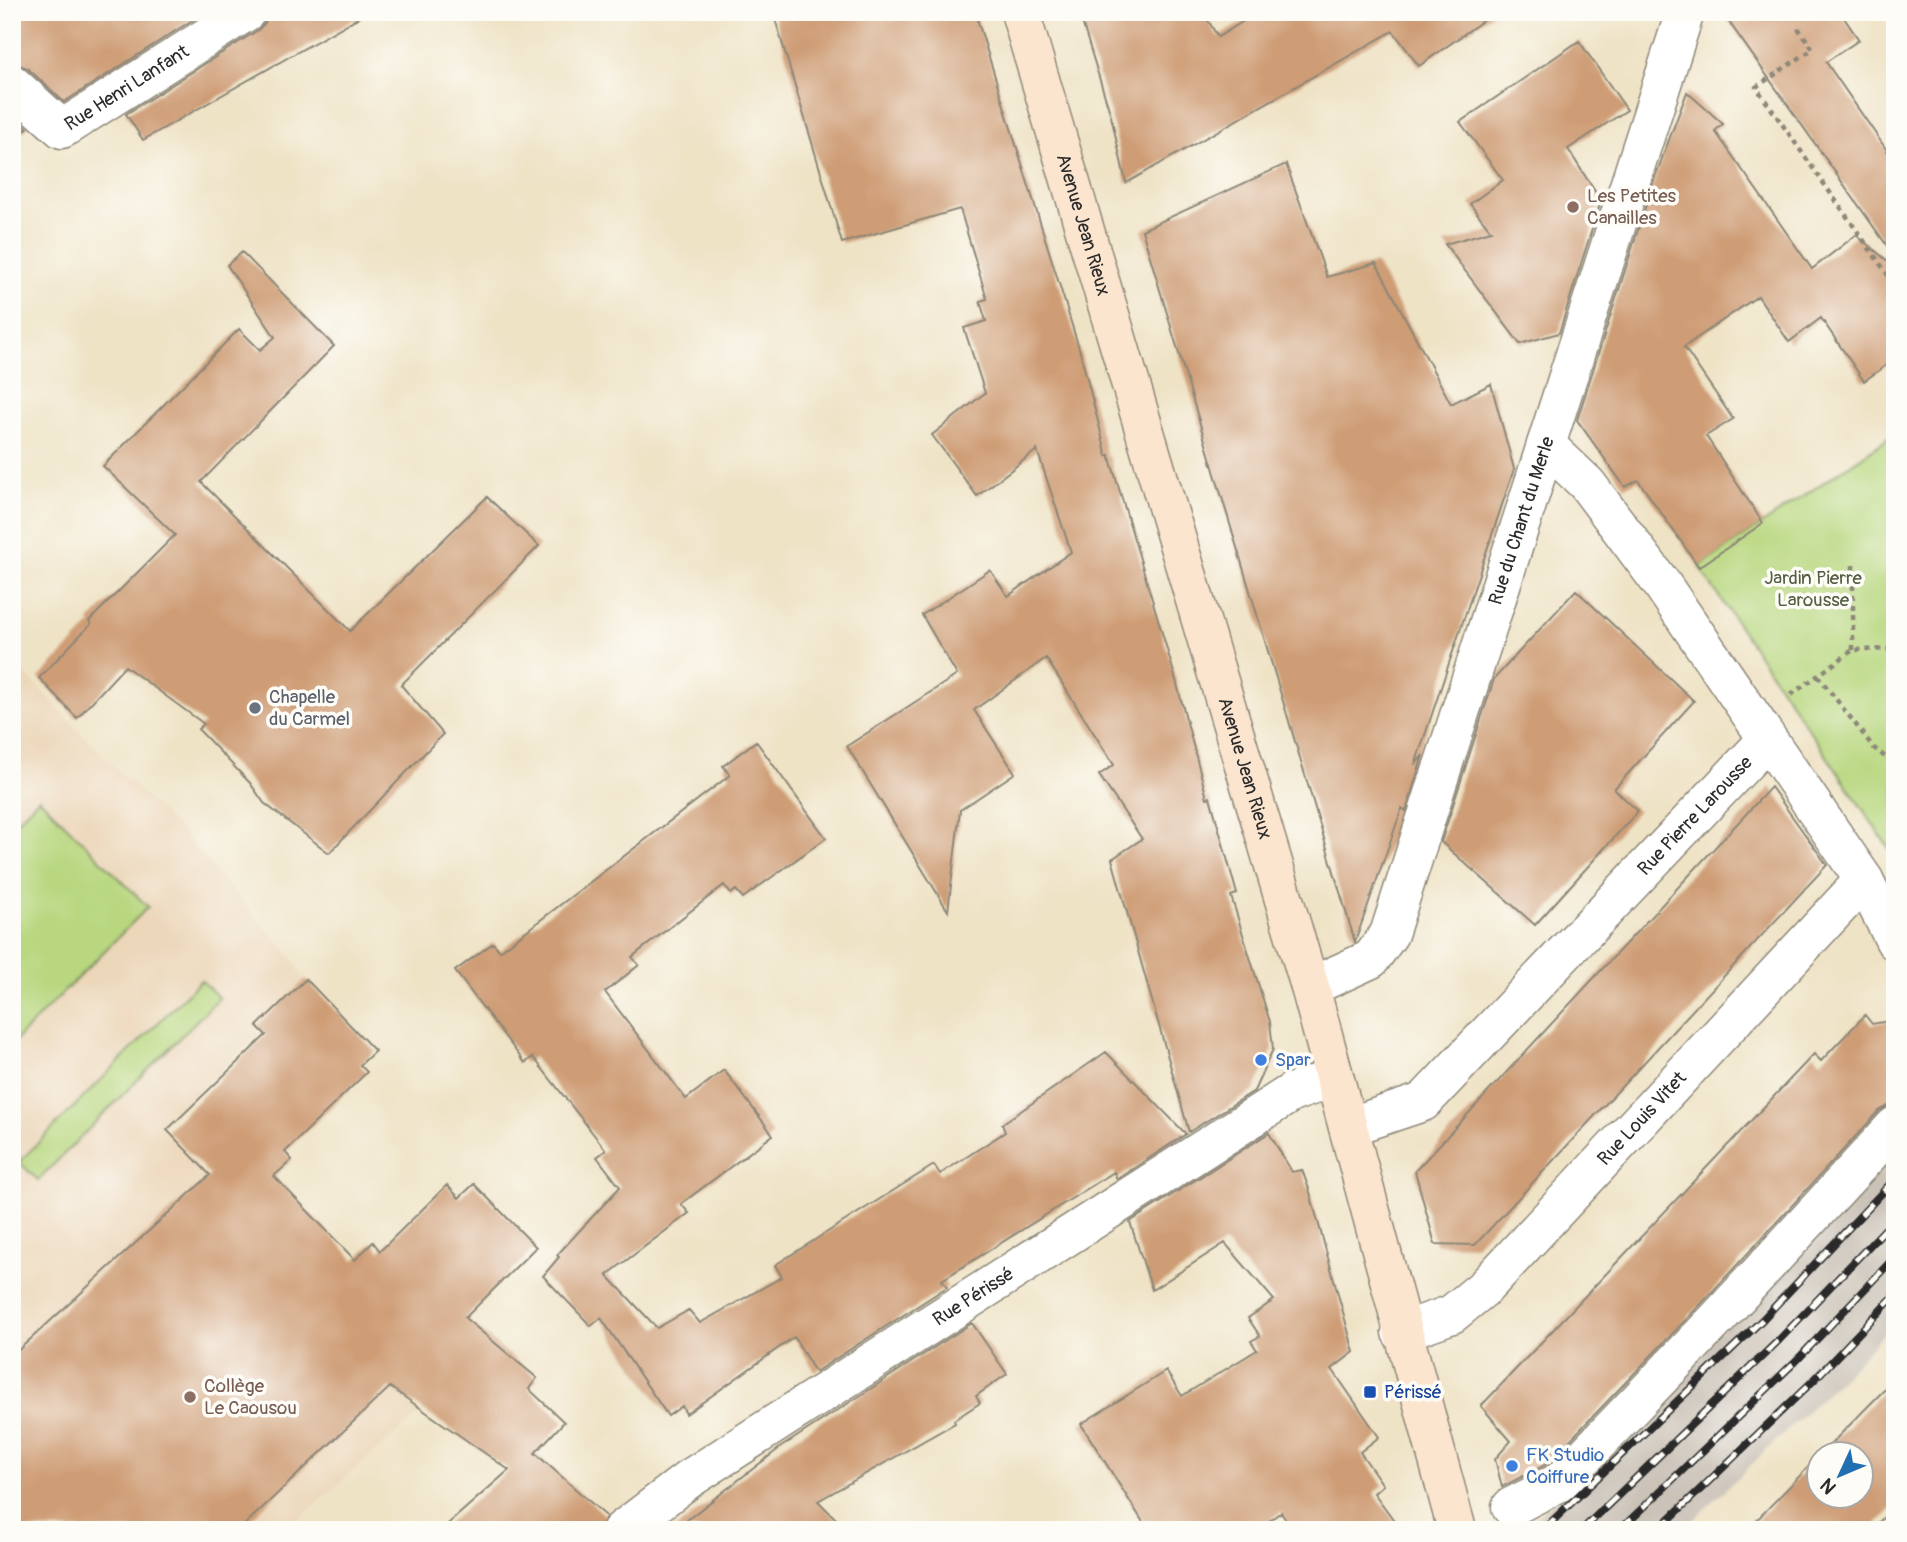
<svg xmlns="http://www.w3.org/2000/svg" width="1907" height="1542" font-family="Pangolin,sans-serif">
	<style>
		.built { fill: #ecd7ba }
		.industrial { fill: #cbc2b8 }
		.green { fill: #b8d77f; stroke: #728155; stroke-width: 2 }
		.building { fill: #ce9c74 }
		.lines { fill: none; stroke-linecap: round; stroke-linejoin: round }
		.street-casing { stroke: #8d8778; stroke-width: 41 }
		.secondary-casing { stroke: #8d8778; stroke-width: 41 }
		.path { stroke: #8d8778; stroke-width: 4.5; stroke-dasharray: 5 5; stroke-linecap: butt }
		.street { stroke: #fff; stroke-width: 38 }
		.secondary { stroke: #fce5cf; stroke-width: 38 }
		.rail-casing { stroke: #2b2b2b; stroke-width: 8 }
		.rail { stroke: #fdfcf7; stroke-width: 5; stroke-dasharray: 16; stroke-linecap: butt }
		.education-dot { fill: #8d6e63; stroke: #fdfcf7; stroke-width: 2.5 }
		.worship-dot { fill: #6b7280; stroke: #fdfcf7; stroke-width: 2.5 }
		.shop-dot { fill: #3f7fe0; stroke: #fdfcf7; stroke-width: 2.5 }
		.transit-dot { fill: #1a4fb4; stroke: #fdfcf7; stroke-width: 2.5 }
		.labels { text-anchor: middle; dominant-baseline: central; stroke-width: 7; stroke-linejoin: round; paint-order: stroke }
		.street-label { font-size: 19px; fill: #2b2b2b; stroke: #fdfcf7 }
		.education-label { font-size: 19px; fill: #785e54; stroke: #fdfcf7; text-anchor: start }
		.park-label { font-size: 19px; fill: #555f44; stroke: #fdfcf7 }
		.worship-label { font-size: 19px; fill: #5b616d; stroke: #fdfcf7; text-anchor: start }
		.shop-label { font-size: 19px; fill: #366cbe; stroke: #fdfcf7; text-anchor: start }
		.transit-label { font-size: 19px; fill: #164399; stroke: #fdfcf7; text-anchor: start }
	</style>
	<rect width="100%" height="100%" fill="#fdfcf7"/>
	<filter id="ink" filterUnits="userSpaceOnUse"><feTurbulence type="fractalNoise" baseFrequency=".0143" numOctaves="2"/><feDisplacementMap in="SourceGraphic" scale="14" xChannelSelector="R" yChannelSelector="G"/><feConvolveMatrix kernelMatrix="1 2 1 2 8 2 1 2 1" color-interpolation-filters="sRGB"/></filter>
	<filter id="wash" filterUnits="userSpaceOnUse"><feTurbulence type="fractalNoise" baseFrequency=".00686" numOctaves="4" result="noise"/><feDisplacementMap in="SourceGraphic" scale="28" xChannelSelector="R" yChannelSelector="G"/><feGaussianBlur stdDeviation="1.57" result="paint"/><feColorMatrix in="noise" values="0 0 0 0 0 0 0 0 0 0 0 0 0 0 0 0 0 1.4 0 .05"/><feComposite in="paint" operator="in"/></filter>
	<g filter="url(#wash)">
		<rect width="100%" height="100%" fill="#efe3c6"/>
		<path class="built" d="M12,660L108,761L181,831L292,958L305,980L255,1026L261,1033L162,1126L420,1413L286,1530H12Z"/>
		<path class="industrial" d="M1895,1153V1321L1846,1374L1683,1530H1522L1565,1490Z"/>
		<path class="green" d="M1895,434V857L1699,567Z
			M39,798L148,907L12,1044V826Z
			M201,980L219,998L38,1180L19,1162Z"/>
		<g id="blocks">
			<path class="building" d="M12,12H205L64,102L27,68L12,63Z
				M268,12H368L143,140L126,114L258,30L265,23Z
				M773,12H975L1079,348L1107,456L1109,455L1174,673L1207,798L1210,797L1237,894L1231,896L1270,1022L1273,1049L1254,1091L1189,1132L1112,859L1142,839L1099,775L1114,765L1046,658L974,710L1015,773L960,810L948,911L847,746L957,675L922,615L990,570L1008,596L1071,552L1037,450L977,496L932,435L985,393L964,328L986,321L980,301L987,299L960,209L842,243Z
				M1079,12H1203L1218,37L1258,12H1495L1419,66L1393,31L1126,183L1111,116Z
				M1722,12H1840L1859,40L1826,62L1895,162V257Z
				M1579,41L1627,110L1568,149L1601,201L1559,333L1520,344L1445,244L1491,231L1470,204L1503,180L1460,122Z
				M1687,92L1723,124L1715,131L1812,269L1856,235L1895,267V359L1864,381L1821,318L1789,342L1758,296L1684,347L1733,419L1706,436L1763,523L1699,567L1638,480L1625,487L1577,420L1654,180Z
				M12,114L28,128L12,139Z
				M1286,164L1327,277L1376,263L1451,404L1491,384L1514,469L1415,765L1423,755L1406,811L1402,808L1355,942L1142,230Z
				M242,252L334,346L201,482L350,631L487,497L539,546L401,685L443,734L329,853L264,803L250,783L198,729L204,724L125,666L77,718L39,678L91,624L89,621L175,535L103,466L239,329L260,350L275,337L227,265Z
				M1576,590L1694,701L1614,789L1638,811L1535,925L1441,842L1494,679Z
				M756,741L826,838L743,898L736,890L731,894L724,885L632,957L639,965L605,992L686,1099L724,1070L773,1135L681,1204L689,1213L607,1275L657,1328L689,1310L700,1323L782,1277L775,1265L934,1165L940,1174L1005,1132L1002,1124L1106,1052L1186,1134L1117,1179L1114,1172L942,1280L947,1287L815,1372L794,1337L686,1414L682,1406L668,1416L601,1318L591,1326L543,1276L559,1257L557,1255L620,1187L597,1157L606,1150L533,1057L525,1063L455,971L493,943L500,951L730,775L723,766Z
				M1771,787L1827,865L1475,1245L1435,1244L1415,1171Z
				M306,979L375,1051L360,1065L367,1072L285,1152L292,1160L274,1176L355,1260L373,1242L380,1251L447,1185L459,1198L474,1184L536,1247L465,1318L537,1378L529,1389L564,1422L535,1453L606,1516L601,1530H441L509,1470L390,1387L239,1530H12V1356L210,1175L167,1130L266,1035L257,1026Z
				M1865,1015L1872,1024L1895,1020V1102L1879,1111L1701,1304L1547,1464L1502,1487L1495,1459L1511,1441L1481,1406L1814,1054L1821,1061Z
				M1269,1133L1292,1172L1302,1170L1309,1189L1354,1352L1332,1369L1379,1437L1360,1452L1383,1485L1374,1493L1401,1530H1294L1281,1512L1257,1530H1148L1081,1424L1166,1371L1182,1396L1257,1350L1251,1341L1260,1336L1248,1318L1274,1300L1225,1243L1152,1290L1130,1222Z
				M972,1323L1007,1374L976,1396L980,1403L954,1420L955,1423L818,1501L847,1530H674L781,1447Z
				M1895,1379V1506L1871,1530H1747L1819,1456V1496H1861V1454H1821Z"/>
		</g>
	</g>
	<g filter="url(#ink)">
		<use href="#blocks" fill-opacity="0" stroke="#8d8778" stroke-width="2"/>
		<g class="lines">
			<defs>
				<g id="street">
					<path id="s1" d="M12,84L62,129L246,12"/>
					<path d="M1864,880L1895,941"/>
					<path id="s2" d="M1310,987L1371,959L1389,934L1685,12"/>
					<path id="s3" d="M1348,1127L1423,1102L1767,740"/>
					<path id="s4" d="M1401,1332L1452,1314L1485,1287L1864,880L1661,583L1587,484L1546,445"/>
					<path d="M1511,1507L1560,1482L1717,1319L1895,1126"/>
					<path id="s5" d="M622,1530L689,1479L1291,1093L1333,1078"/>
				</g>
				<g id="secondary">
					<path id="s6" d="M1020,12L1310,987L1457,1530"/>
				</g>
			</defs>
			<use href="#street" class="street-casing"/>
			<use href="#secondary" class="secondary-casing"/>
			<path class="path" d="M1798,28L1813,49L1756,87L1895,285
				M1853,650V562
				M1818,676L1874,748L1895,765
				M1791,695L1853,650L1895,649"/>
			<use href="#street" class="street"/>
			<use href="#secondary" class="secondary"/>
			<defs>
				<path id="rail" d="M1543,1530L1762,1320L1895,1179
					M1582,1530L1779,1340L1895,1219
					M1620,1530L1798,1359L1895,1257
					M1658,1530L1815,1379L1895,1295"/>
			</defs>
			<use href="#rail" class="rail-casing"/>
			<use href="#rail" class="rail"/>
		</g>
	</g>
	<g class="education-dot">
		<circle cx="1573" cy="207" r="7"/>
		<circle cx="190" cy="1397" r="7"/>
	</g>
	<circle class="worship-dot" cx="255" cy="708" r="7"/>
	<g class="shop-dot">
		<circle cx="1261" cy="1060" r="7"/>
		<circle cx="1512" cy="1466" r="7"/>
	</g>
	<rect class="transit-dot" x="1363" y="1385" width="14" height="14" rx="3.5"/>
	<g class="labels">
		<g class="street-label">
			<text stroke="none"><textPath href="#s1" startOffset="144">Rue Henri Lanfant</textPath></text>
			<text stroke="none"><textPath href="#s6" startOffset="222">Avenue Jean Rieux</textPath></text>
			<text stroke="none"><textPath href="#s2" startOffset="532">Rue du Chant du Merle</textPath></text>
			<text stroke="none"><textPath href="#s6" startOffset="789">Avenue Jean Rieux</textPath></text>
			<text stroke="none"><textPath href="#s3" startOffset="474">Rue Pierre Larousse</textPath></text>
			<text stroke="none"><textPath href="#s4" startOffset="327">Rue Louis Vitet</textPath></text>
			<text stroke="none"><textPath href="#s5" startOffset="422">Rue Périssé</textPath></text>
		</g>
		<g class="education-label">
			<text x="1587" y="196">Les Petites<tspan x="1587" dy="22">Canailles</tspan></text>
			<text x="204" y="1386">Collège<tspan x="204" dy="22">Le Caousou</tspan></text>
		</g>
		<g class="park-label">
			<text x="1813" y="578">Jardin Pierre<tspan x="1813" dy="22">Larousse</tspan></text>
		</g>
		<g class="worship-label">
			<text x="269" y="697">Chapelle<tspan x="269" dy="22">du Carmel</tspan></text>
		</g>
		<g class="shop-label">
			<text x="1275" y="1060">Spar</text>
			<text x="1526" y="1455">FK Studio<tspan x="1526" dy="22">Coiffure</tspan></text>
		</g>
		<g class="transit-label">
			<text x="1384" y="1392">Périssé</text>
		</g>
	</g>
	<rect width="1907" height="1542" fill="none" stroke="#fdfcf7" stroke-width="42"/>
	<g transform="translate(1840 1475) rotate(226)"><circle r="33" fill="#fdfcf7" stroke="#a9a8a5" stroke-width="2"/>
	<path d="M0-5L12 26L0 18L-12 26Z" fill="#1f6fb2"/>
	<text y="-10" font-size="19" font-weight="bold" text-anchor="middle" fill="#2b2b2b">N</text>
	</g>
</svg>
